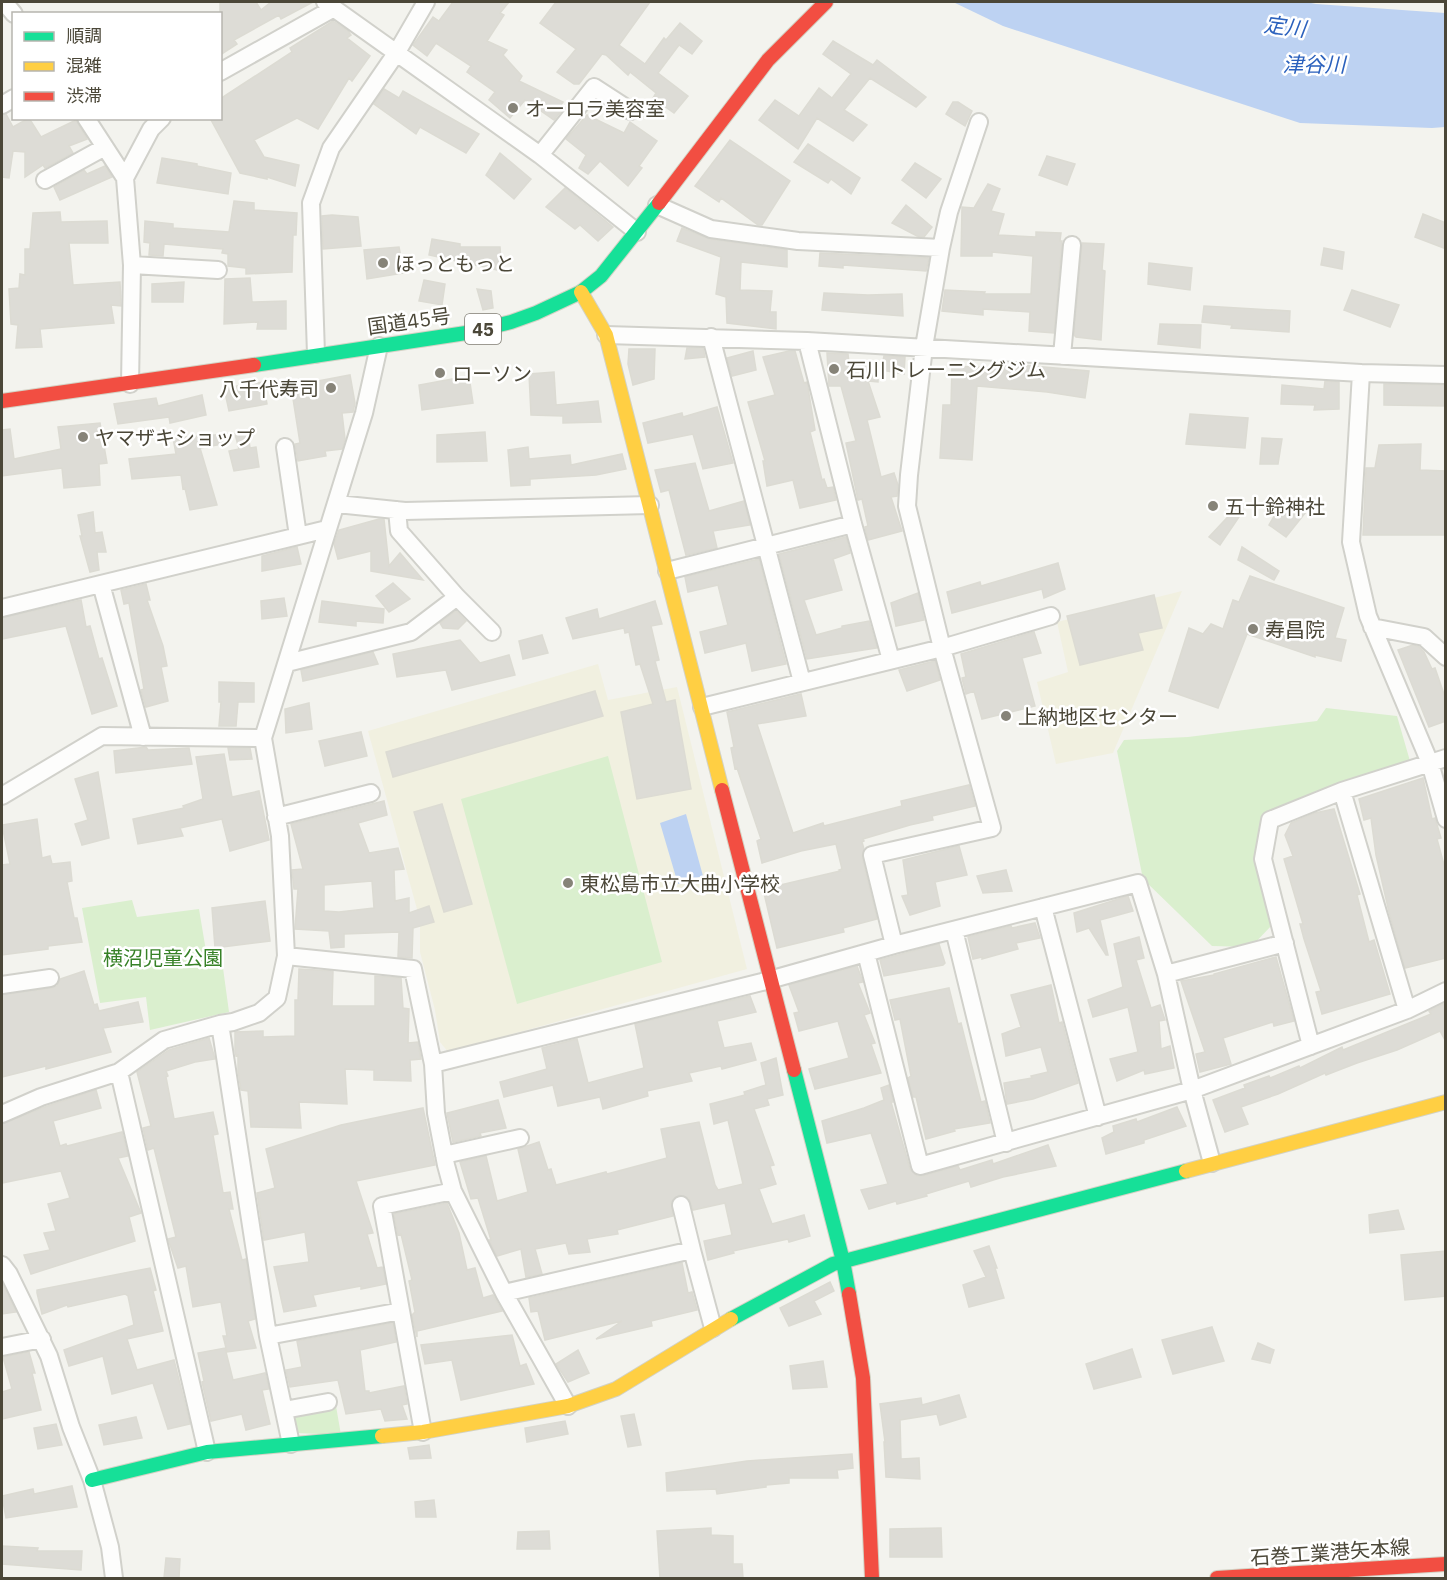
<svg xmlns="http://www.w3.org/2000/svg" width="1447" height="1580" font-family="'IBM Plex Sans','Noto Sans JP',sans-serif">
	<style>
		.education { fill: #f1f0e0 }
		.green { fill: #daefce }
		.water { fill: #bdd2f2 }
		.building { fill: #dddcd6; stroke: #dcdbd3; stroke-width: 1.5; fill-rule: evenodd }
		.lines { fill: none; stroke-linecap: round; stroke-linejoin: round }
		.street-casing { stroke: #d1d1cb; stroke-width: 20 }
		.fast-casing { stroke: #d3d2c4; stroke-width: 16 }
		.slow-casing { stroke: #d3d2c4; stroke-width: 16 }
		.jam-casing { stroke: #d3d2c4; stroke-width: 16 }
		.street { stroke: #fdfdfc; stroke-width: 16 }
		.fast { stroke: #16e098; stroke-width: 14 }
		.slow { stroke: #ffcf43; stroke-width: 14 }
		.jam { stroke: #f24e42; stroke-width: 14 }
		.poi-dot { fill: #868378; stroke: #fff; stroke-width: 2 }
		.labels { text-anchor: middle; dominant-baseline: central; stroke-width: 5; stroke-linejoin: round; paint-order: stroke }
		.shield { fill: #fff; stroke: #817e74; stroke-width: 1.5 }
		.shield-label { font-size: 18px; font-weight: bold; fill: #4b4738 }
		.poi-label { font-size: 20px; fill: #4b4738; stroke: #fff; text-anchor: start }
		.street-label { font-size: 20px; fill: #4b4738; stroke: #fff }
		.park-label { font-size: 20px; fill: #378127; stroke: #fff }
		.water-label { font-size: 21px; font-style: italic; fill: #2b61bd; stroke: #fff }
	</style>
	<rect width="100%" height="100%" fill="#f3f3ee"/>
	<path class="education" d="M1182,591L1113,753L1056,764L1037,682L1068,672L1057,622Z
		M598,664L608,700L677,687L747,969L448,1052L440,1042L435,1010L420,952V920L368,731Z"/>
	<path class="green" d="M1326,708L1397,716L1410,761L1272,813L1258,858L1274,923L1251,947L1212,946L1143,879L1117,751L1124,740L1188,737L1317,721Z
		M608,756L662,962L517,1004L461,799Z
		M132,900L137,917L199,909L209,969L223,968L229,1012L150,1030L146,997L100,1003L82,908Z
		M336,1406L341,1435L297,1433L294,1417L300,1412Z"/>
	<path class="water" d="M953,2H1306L1316,4L1445,13V127L1432,128L1300,123L1003,26Z
		M686,814L703,876L678,884L660,823Z"/>
	<path class="building" d="M220,2H256L261,10L271,2H313L281,19L279,15L234,40L237,44L220,55Z
		M453,2H509L500,13L504,15L487,41L507,50L503,55L522,76L519,81L563,102L559,108L562,110L554,120L525,100L510,118L489,100L495,92L467,72L471,66L436,43L427,56L413,45L433,17L439,21Z
		M556,2H650L619,45L645,64L664,38L666,40L680,23L702,41L692,54L679,45L658,73L688,96L674,113L653,98L656,93L630,72L628,75L606,55L602,54L579,84H574L557,72L576,49L540,23Z
		M333,21L348,31L351,35L347,38L370,56L352,81L349,78L318,129L297,118L254,140L264,157L299,165L295,186L267,177V179L240,173L210,118H220V99L292,52L290,48Z
		M833,41L873,65L877,60L926,97L916,107L870,78L844,110L867,125L853,141L817,118L798,149L759,120L775,100L799,116L819,88L832,98L851,74L823,54Z
		M384,89L399,98L403,91L479,134L466,153L420,127L416,134L374,104Z
		M953,102H958L972,111L965,126L946,114Z
		M6,114L13,127L29,118L41,137L76,120L87,139L69,146L73,153L45,168L43,165L25,177V152L13,151L9,178L2,177V115Z
		M587,115L624,133L630,122L657,141L639,166L642,168L628,186L600,161L588,174L579,168L586,155L566,139Z
		M730,140L790,181L762,225H758L721,198L719,202L695,186Z
		M808,144L860,178L851,194L831,179L828,183L794,162Z
		M500,153L531,179L514,199L486,175Z
		M1047,156L1075,164L1067,185L1039,175Z
		M162,158L197,164V166L231,173L228,194L157,183Z
		M915,163L941,179L926,198L902,180Z
		M105,166L112,177L60,200L54,187L84,170L87,174Z
		M988,184L1000,189L991,211L1004,214L998,235L1036,237V232L1061,233L1060,241H1062L1054,333L1029,331L1030,312L983,309V315L942,311L945,290L985,292L984,294H1031L1033,256L992,252V256H961L962,207L974,208Z
		M565,188L613,227L598,241L580,225L575,229L546,207Z
		M234,201L254,203V210L297,213L296,235H293L292,272L246,274V268L228,266V254L222,253L223,249L164,244L163,256L149,255L150,243L144,242L145,221L173,224V228L229,232Z
		M906,205L932,227L924,237L917,236L892,223Z
		M60,212L61,222L107,221L108,243H69L73,285L120,282L121,306L111,305L114,323L40,329L42,347L16,348L18,325L11,324L9,289L19,288L20,274L25,275V249H30L33,213Z
		M1423,214L1446,223V249L1415,237Z
		M332,215L358,217L361,246L323,249L322,216Z
		M682,228L709,239L787,250V267L741,262L740,290L772,291L770,312H776V329L727,323L726,297L716,294L721,257L677,241Z
		M432,239L460,244V247H500L502,271L429,255Z
		M1082,243L1104,244L1102,270L1105,271L1101,340L1076,337L1074,335Z
		M399,247L404,273L367,279L364,250Z
		M1324,248L1344,252L1342,269L1321,265Z
		M820,253L929,258L926,271L843,265V268L819,266Z
		M1149,263L1192,268L1190,290L1148,284Z
		M250,278L252,302L286,301V329H257L258,322L224,324L225,279Z
		M424,280L445,284L442,305L419,301Z
		M184,282L183,302H152V284Z
		M477,289L491,291L493,308L483,310Z
		M1352,290L1399,305L1390,327L1344,310Z
		M824,293L868,295L902,294L903,316L822,310Z
		M1204,306L1290,311L1289,332L1231,328L1232,325L1202,322Z
		M1160,324L1201,325L1200,348L1158,344Z
		M687,348H703L705,357L685,359Z
		M629,349H655L654,379L633,385L628,364Z
		M753,351L756,370L732,376L727,358Z
		M789,351H795L804,383L807,382L815,430L810,432L822,480L824,479L827,488L833,487L836,500L800,508L793,480L767,486L763,461H765L748,402L775,395L763,357Z
		M827,353L848,354L849,363L878,368V382L868,381L880,417L867,420L881,477L894,473L898,485L897,496L891,497L902,531L868,540L865,527L868,526L862,499L858,500L846,443L856,441L841,386H829Z
		M884,356L905,357L904,374L881,370Z
		M999,363L1089,371L1085,398L1047,392L977,386L972,460L940,458L943,405H951L952,366L998,368Z
		M554,372L556,405L598,401L601,422L563,423V416L531,415L529,374Z
		M350,375L355,403L353,412L342,413L345,439L342,449L325,451L326,456L298,461L295,444L300,443L291,386Z
		M469,376L473,403L422,410L419,385Z
		M1325,381L1339,382V409L1314,410L1315,405L1281,404L1282,385L1324,389Z
		M263,382L267,404L229,411L224,388Z
		M1384,384L1446,385V406L1384,405Z
		M202,395L206,415L170,423L169,417L118,424L114,404L156,398L158,406Z
		M717,407L733,463L703,469L693,434L648,443L643,423L682,413L683,417Z
		M1190,414L1248,418L1245,448L1186,444Z
		M100,423L107,463L99,464L100,485L64,488L62,468L2,476V430L10,429L14,459L61,449L58,427Z
		M485,432L487,461L437,462V435Z
		M248,433L250,448L256,447L259,467L234,471L229,451L239,449L235,434Z
		M228,434L229,443L200,448L217,505L190,510L185,488L183,489L181,475L132,479L129,459L176,454L173,438Z
		M1262,438L1282,439L1278,464H1260Z
		M1421,444L1420,470L1446,471V535H1363L1366,468H1375L1379,445Z
		M528,447L529,459L570,455L571,465L622,454L626,469L596,475L530,479V485L511,486L508,450Z
		M695,463L709,511L744,501L750,525L713,531L717,548L686,555L669,490L661,492L655,470Z
		M1238,506L1243,511L1220,545L1209,537Z
		M1280,506L1306,512L1286,537L1269,525Z
		M93,512L95,533L102,532L106,552H97L99,570L90,572L80,536H82L78,515Z
		M379,519H384L389,566L400,553L423,580L371,571V551L338,559L334,544L339,530Z
		M846,537L850,553L833,559L842,590L804,600L816,635L842,628V626L869,621L877,648L807,659L779,554Z
		M297,547L301,564L262,571V556Z
		M1242,547L1279,571L1274,580L1238,560Z
		M759,559L786,664L752,671L746,643L705,653L700,632L728,625L718,585L688,592L685,577Z
		M1058,563L1065,589L1044,598L1042,589L952,613L947,592L980,582L981,586Z
		M1250,576L1344,608L1335,638L1346,640L1341,661L1315,655V657L1247,634L1218,708L1169,691L1189,628L1203,634L1211,624L1223,629L1233,600L1239,602Z
		M393,583L410,599L389,612L376,596Z
		M146,584L150,600H147L163,646L167,666L161,667L168,701L146,707L141,690L144,689L129,603L124,604L121,590Z
		M918,593L924,620L896,626L891,603Z
		M1154,595L1162,628L1138,633L1143,650L1080,665L1067,616Z
		M284,598L287,616L262,619L261,601Z
		M81,600L86,627L90,626L99,659L102,658L117,706L92,714L66,626L2,639V618Z
		M322,601L384,609L383,623L356,621V626L319,622Z
		M655,601L662,624L651,626L659,660L655,661L666,702L675,700L691,789L637,799L621,712L653,704L640,664L636,665L629,632L625,633L624,628L573,639L566,618L597,609L599,619Z
		M456,611L466,621L458,629L443,628L440,623Z
		M1034,632L1041,653L1022,658L1035,706L982,719L974,691L966,694L962,678L966,677L961,654Z
		M542,635L548,653L523,659L519,641Z
		M460,640L480,663L509,655L515,675L452,690L446,670L397,677L393,654Z
		M1413,645L1419,647L1424,652L1432,669L1435,668L1446,700V721L1429,727L1398,650Z
		M373,652L378,664L303,681L301,670Z
		M935,661L940,680L907,691L899,670Z
		M219,682L254,683V702H238L236,726H219L221,702H219Z
		M595,691L603,716L393,777L386,752Z
		M801,694L806,716L757,724L793,833L823,823L824,826L902,806L901,801L969,785L975,806L932,816L933,820L910,825L863,839L864,841L862,842L864,849L862,857L877,919L843,928L844,932L777,948L763,889L840,871L839,870L842,869L836,844L801,851L762,863L757,841L761,839L737,768L735,769L731,748L734,747L727,712Z
		M309,703L312,729L286,733L285,709Z
		M361,732L367,756L325,766L319,741Z
		M146,747L148,750L189,748L192,764L116,773L114,751Z
		M228,748H250L252,759L230,760Z
		M224,754L232,797L259,791L269,840L230,851L222,819L180,828L183,836L138,844L133,819L184,808L183,806L203,799L196,757Z
		M98,772L109,838L82,845L75,824L88,820L75,779Z
		M1423,778L1432,819L1435,818L1441,838L1437,839L1446,872V958L1405,968L1389,912L1376,855L1371,818L1364,820L1359,799Z
		M384,801L387,815L358,823L369,853L398,848L404,869L394,870L395,901L409,898V913L429,906L434,922L413,928L412,958L398,957L399,932L344,934V947L331,948L329,931L295,929L298,889H294L292,870L303,869L291,824ZM372,881L374,908L339,912L324,911V885Z
		M442,804L472,904L444,912L414,812Z
		M1334,809L1360,894L1357,895L1369,942L1374,940L1390,994L1322,1014L1316,992L1321,991L1304,939L1300,924H1303L1284,859L1293,856L1285,835L1291,823L1315,813Z
		M37,819L42,858L50,856L52,864L70,862L72,881L67,882L74,918H77L82,942L48,946V949L2,955V865L10,864L2,825Z
		M959,846L967,875L935,882L940,906L910,915L902,896L908,895L903,860Z
		M1006,870L1012,891L983,893L977,876Z
		M1128,896L1133,911L1100,920L1108,955H1106L1089,928L1077,932L1074,913Z
		M265,901L270,941L215,948L212,908Z
		M1035,923L1040,938L1016,943L1018,949L982,959V957L973,959L968,937L1011,926L1012,928Z
		M1139,937L1144,958L1136,960L1151,1008L1160,1005L1165,1020L1159,1021L1161,1049L1170,1046L1174,1068L1145,1074L1144,1070L1117,1081L1110,1059L1138,1052L1128,1007L1093,1017L1088,1000L1123,987L1114,944Z
		M939,944L945,963L943,965L884,976L880,960Z
		M1276,957L1294,1021L1274,1026L1273,1022L1223,1038L1231,1064L1200,1072L1196,1054L1205,1052L1181,981L1214,975V974Z
		M857,966L863,982L858,983L870,1013L864,1015L875,1043L871,1044L881,1073L815,1089L809,1069L849,1058L838,1021L799,1031L794,1013L799,1012L789,985Z
		M299,969L333,971L332,1006H375V976L401,978L403,1008L409,1009L408,1043L418,1042L421,1059L410,1060L411,1081L374,1080V1070L345,1069L347,1104L299,1102L301,1128L251,1127L248,1091L241,1090L238,1071V1055L236,1056L235,1051V1032L263,1031V1037L295,1036V1000H298Z
		M84,971L94,1005L97,1004L99,1011L138,1002L143,1022L103,1028L111,1052L46,1069V1066L2,1077V995L52,988L57,986L60,979Z
		M1051,985L1059,1023L1062,1022L1078,1083L1033,1099L1007,1104L1004,1083L1032,1078L1031,1076L1048,1072L1041,1047L1006,1056L1002,1034L1021,1027L1011,995Z
		M949,988L958,1024L961,1023L967,1047L981,1102L985,1101L990,1123L954,1129L955,1131L926,1139L916,1097H913L908,1078L911,1076L900,1019L895,1020L890,1000Z
		M750,996L756,1012L717,1021L724,1048L751,1043L756,1060L722,1069L721,1066L689,1073L692,1081L647,1091L648,1096L603,1109L600,1097L558,1106L553,1085L504,1097L500,1082L547,1069L542,1048L577,1039L588,1083L644,1068L635,1024Z
		M1446,1003V1042L1440,1031L1397,1050L1357,1063L1326,1075L1325,1073L1278,1094L1241,1107L1248,1124L1225,1132L1213,1100L1245,1088L1244,1085L1269,1076L1270,1078L1299,1066L1300,1068L1342,1047L1343,1050L1431,1014L1429,1011Z
		M209,1038L215,1059L195,1062L166,1071L168,1076L166,1077L174,1119L213,1112L218,1134L213,1135L223,1193L230,1192L233,1209H229L242,1260L246,1259L255,1319L248,1321L256,1348L227,1352L223,1336H227L221,1302L193,1307L186,1266L178,1268L168,1239L176,1237L154,1148L148,1150L143,1128L151,1126L137,1072L169,1050Z
		M776,1058L783,1095L767,1099L769,1105L754,1109L774,1165L770,1166L776,1184L759,1189L772,1224L804,1215L810,1236L789,1242L788,1239L733,1251L734,1253L708,1260L704,1241L732,1235L725,1203L693,1210L689,1198L679,1195L671,1202L673,1216L617,1230L618,1234L587,1239L590,1252L569,1254L566,1243L535,1249L542,1274L526,1277L521,1249L497,1256L489,1240H491L478,1198L471,1199L460,1162L486,1156L497,1201L528,1192L518,1149L539,1142L548,1170L551,1169L556,1185L606,1172L607,1174L667,1158L661,1129L699,1122L715,1185L718,1190L743,1184L728,1120L714,1124L710,1104L745,1095L744,1092L766,1085L761,1063Z
		M889,1085L893,1102H891L910,1169L917,1176H923L958,1166L960,1170L992,1160L993,1164L1048,1145L1056,1166L1003,1177L971,1187L969,1181L926,1194L927,1196L897,1204L896,1201L869,1209L861,1190L888,1184L871,1133L827,1143L822,1121L864,1108L884,1100L881,1088Z
		M96,1090L101,1108L53,1121L60,1146L66,1144L67,1146L122,1132L128,1156L118,1158L141,1213L129,1217L135,1241L31,1274L24,1255L50,1250L44,1233L56,1231L48,1204L70,1198L61,1171L2,1183V1124L45,1107Z
		M498,1100L506,1128L480,1133L481,1136L453,1142L447,1113Z
		M1177,1107L1186,1126L1144,1140V1143L1106,1154L1102,1138L1114,1132L1113,1126L1136,1119L1137,1122Z
		M423,1108L435,1165L356,1181L373,1233L367,1234L377,1268L382,1267L383,1269L386,1284L361,1289V1286L313,1295L316,1306L284,1312L274,1267L309,1262L305,1232L264,1240L257,1193L275,1188L266,1149L341,1125Z
		M447,1203L459,1233L467,1270L475,1268L483,1298L493,1295L502,1311L417,1331V1337L412,1315L415,1312L409,1281L412,1280L401,1234L398,1235L394,1214Z
		M1398,1210L1404,1229L1370,1233L1369,1215Z
		M989,1246L997,1268H995L1004,1298L969,1307L963,1285L986,1277L974,1251Z
		M1446,1251V1296L1405,1300L1401,1255Z
		M682,1263L688,1293L692,1292L697,1310L651,1321L652,1326L596,1339L622,1321L545,1340L538,1311L531,1312L529,1298Z
		M150,1268L156,1290L153,1291L163,1331L127,1339L137,1370L174,1360L190,1424L168,1429L153,1383L112,1394L103,1356L69,1366L64,1350L134,1325L128,1296L125,1294L68,1307L67,1305L42,1314L37,1293V1290Z
		M830,1282L834,1291L814,1301L821,1314L789,1326L780,1308Z
		M2,1283L16,1312L2,1314Z
		M393,1323L396,1342L360,1350L365,1391H369V1393L404,1386L407,1404L402,1405L407,1419L385,1421L381,1409L346,1414L338,1380L290,1387L286,1370L302,1367L297,1341Z
		M1212,1327L1224,1361L1173,1374L1162,1340Z
		M512,1335L520,1366L526,1364L534,1384L461,1400L452,1360L425,1364L421,1345Z
		M1258,1343L1274,1350L1270,1363L1252,1359Z
		M225,1348L233,1380L265,1373L269,1389L262,1390L270,1424L246,1430L242,1414L211,1421L202,1382L204,1381L198,1353Z
		M1132,1349L1141,1377L1094,1389L1086,1364Z
		M578,1350L589,1373L568,1382L556,1364Z
		M29,1352L35,1373H32L41,1410L2,1419V1392L12,1389L3,1357Z
		M823,1361L827,1387L793,1389L790,1366Z
		M959,1395L966,1417L940,1425L937,1414L900,1420L901,1459L919,1458L920,1479L886,1477L884,1442H885L880,1404L921,1398L922,1405Z
		M634,1414L641,1445L628,1447L621,1416Z
		M136,1417L142,1438L104,1445L99,1425Z
		M565,1421L568,1434L527,1442L525,1428Z
		M56,1424L62,1445L38,1449L34,1428Z
		M429,1445L431,1458L410,1459L408,1448Z
		M852,1454L853,1468L837,1470L838,1478H789V1483L766,1485V1487L717,1494L716,1489L667,1491L666,1473L747,1461Z
		M72,1486L77,1507L6,1518L2,1496L33,1489L34,1494Z
		M434,1500L436,1517H416L415,1502Z
		M711,1528V1535L733,1536V1564H742L743,1578H660L657,1531Z
		M941,1528L942,1557H890V1529Z
		M549,1531L550,1549H517L518,1532Z
		M2,1546L38,1548L37,1551H82L81,1570L2,1564Z
		M166,1558L180,1559L179,1578H164Z"/>
	<g class="lines">
		<defs>
			<path id="street" d="M4,2L14,14
				M325,2L540,155L637,232
				M220,72L334,8
				M2,105L14,98
				M86,118L125,178L132,265L130,384
				M540,155L594,87L631,111
				M125,178L151,129L162,118
				M45,180L105,147
				M657,205L711,229L798,241L941,248
				M132,265L218,270
				M606,335L807,341L1361,373L1446,375
				M711,337L802,682
				M807,341L853,524L891,660
				M316,354L311,203L331,148L397,52L426,2
				M1062,356L1072,245
				M1361,373L1351,542L1368,616L1430,763L1446,819
				M285,447L298,536
				M337,504L405,511L650,505
				M397,510L399,531L457,597L492,632
				M667,571L853,524
				M101,584L143,737
				M2,608L327,529
				M1372,627L1424,637L1446,657
				M287,663L411,632L457,597
				M702,707L942,648L1051,616
				M1342,791L1407,1010
				M2,796L102,736L263,738
				M276,817L371,793
				M1043,907L1098,1117
				M954,930L1006,1143
				M894,945L872,855L992,828L942,648L907,506L909,475L924,347L941,248L949,212L979,122
				M866,953L920,1166L1192,1090L1407,1010L1446,991
				M286,956L413,969L433,1064L436,1113L446,1165L453,1191L504,1293L568,1406
				M1166,974L1285,943
				M2,985L50,978
				M220,1024L268,1336L291,1444
				M1311,1046L1263,859L1270,820L1342,791L1446,758
				M433,1064L762,982L894,945L1138,883L1166,974L1192,1090L1212,1163
				M119,1072L207,1452
				M2,1114L41,1097L119,1072L164,1040L220,1024L233,1022L259,1013L277,998L286,956L280,836L263,738L364,413L379,346
				M444,1155L520,1138
				M681,1205L692,1250
				M2,1265L9,1274L49,1356L71,1427L92,1480L110,1547L114,1578
				M504,1293L692,1250L713,1328
				M268,1336L401,1311
				M2,1347L42,1339
				M284,1410L328,1402
				M423,1432L382,1206L453,1191"/>
			<path id="fast" d="M254,365L466,333L511,322L536,313L581,292L601,276L659,203
				M794,1070L843,1261L849,1294
				M731,1319L833,1264L1186,1171
				M92,1480L207,1452L382,1436"/>
			<path id="slow" d="M581,292L606,335L722,790
				M1186,1171L1446,1102
				M382,1436L423,1432L568,1406L616,1389L731,1319"/>
			<path id="jam" d="M659,203L768,60L826,2
				M2,401L254,365
				M722,790L794,1070
				M849,1294L863,1378L872,1578
				M1217,1578L1446,1564"/>
		</defs>
		<use href="#street" class="street-casing"/>
		<use href="#fast" class="fast-casing"/>
		<use href="#slow" class="slow-casing"/>
		<use href="#jam" class="jam-casing"/>
		<use href="#street" class="street"/>
		<use href="#fast" class="fast"/>
		<use href="#slow" class="slow"/>
		<use href="#jam" class="jam"/>
	</g>
	<g class="poi-dot">
		<circle cx="513" cy="108" r="6"/>
		<circle cx="383" cy="263" r="6"/>
		<circle cx="834" cy="369" r="6"/>
		<circle cx="440" cy="373" r="6"/>
		<circle cx="331" cy="388" r="6"/>
		<circle cx="83" cy="437" r="6"/>
		<circle cx="1213" cy="506" r="6"/>
		<circle cx="1253" cy="629" r="6"/>
		<circle cx="1006" cy="716" r="6"/>
		<circle cx="568" cy="883" r="6"/>
	</g>
	<g class="labels">
		<rect class="shield" x="465" y="314" width="36" height="30" rx="4.5"/>
		<g class="shield-label">
			<text x="483" y="329">45</text>
		</g>
		<g class="poi-label">
			<text x="525" y="108">オーロラ美容室</text>
			<text x="395" y="263">ほっともっと</text>
			<text x="846" y="369">石川トレーニングジム</text>
			<text x="452" y="373">ローソン</text>
			<text x="319" y="388" text-anchor="end">八千代寿司</text>
			<text x="95" y="437">ヤマザキショップ</text>
			<text x="1225" y="506">五十鈴神社</text>
			<text x="1265" y="629">寿昌院</text>
			<text x="1018" y="716">上納地区センター</text>
			<text x="580" y="883">東松島市立大曲小学校</text>
		</g>
		<g class="street-label">
			<text transform="translate(409 321) rotate(-8)">国道45号</text>
			<text transform="translate(1330 1552) rotate(-4)">石巻工業港矢本線</text>
		</g>
		<g class="park-label">
			<text x="163" y="957">横沼児童公園</text>
		</g>
		<g class="water-label">
			<text transform="translate(1285 26) rotate(7)">定川</text>
			<text x="1314" y="64">津谷川</text>
		</g>
	</g>
	<rect width="1447" height="1580" fill="none" stroke="#4b4738" stroke-width="6"/>
	<rect x="12" y="12" width="210" height="108" fill="#ffffff" stroke="#b7b5af" stroke-width="1.5"/>
	<rect x="24" y="32" width="30" height="9" fill="#16e098" stroke="#b7b5af" stroke-width="1.5"/>
	<text x="66" y="42" font-size="18" fill="#4b4738">順調</text>
	<rect x="24" y="62" width="30" height="9" fill="#ffcf43" stroke="#b7b5af" stroke-width="1.5"/>
	<text x="66" y="72" font-size="18" fill="#4b4738">混雑</text>
	<rect x="24" y="92" width="30" height="9" fill="#f24e42" stroke="#b7b5af" stroke-width="1.5"/>
	<text x="66" y="102" font-size="18" fill="#4b4738">渋滞</text>
</svg>
